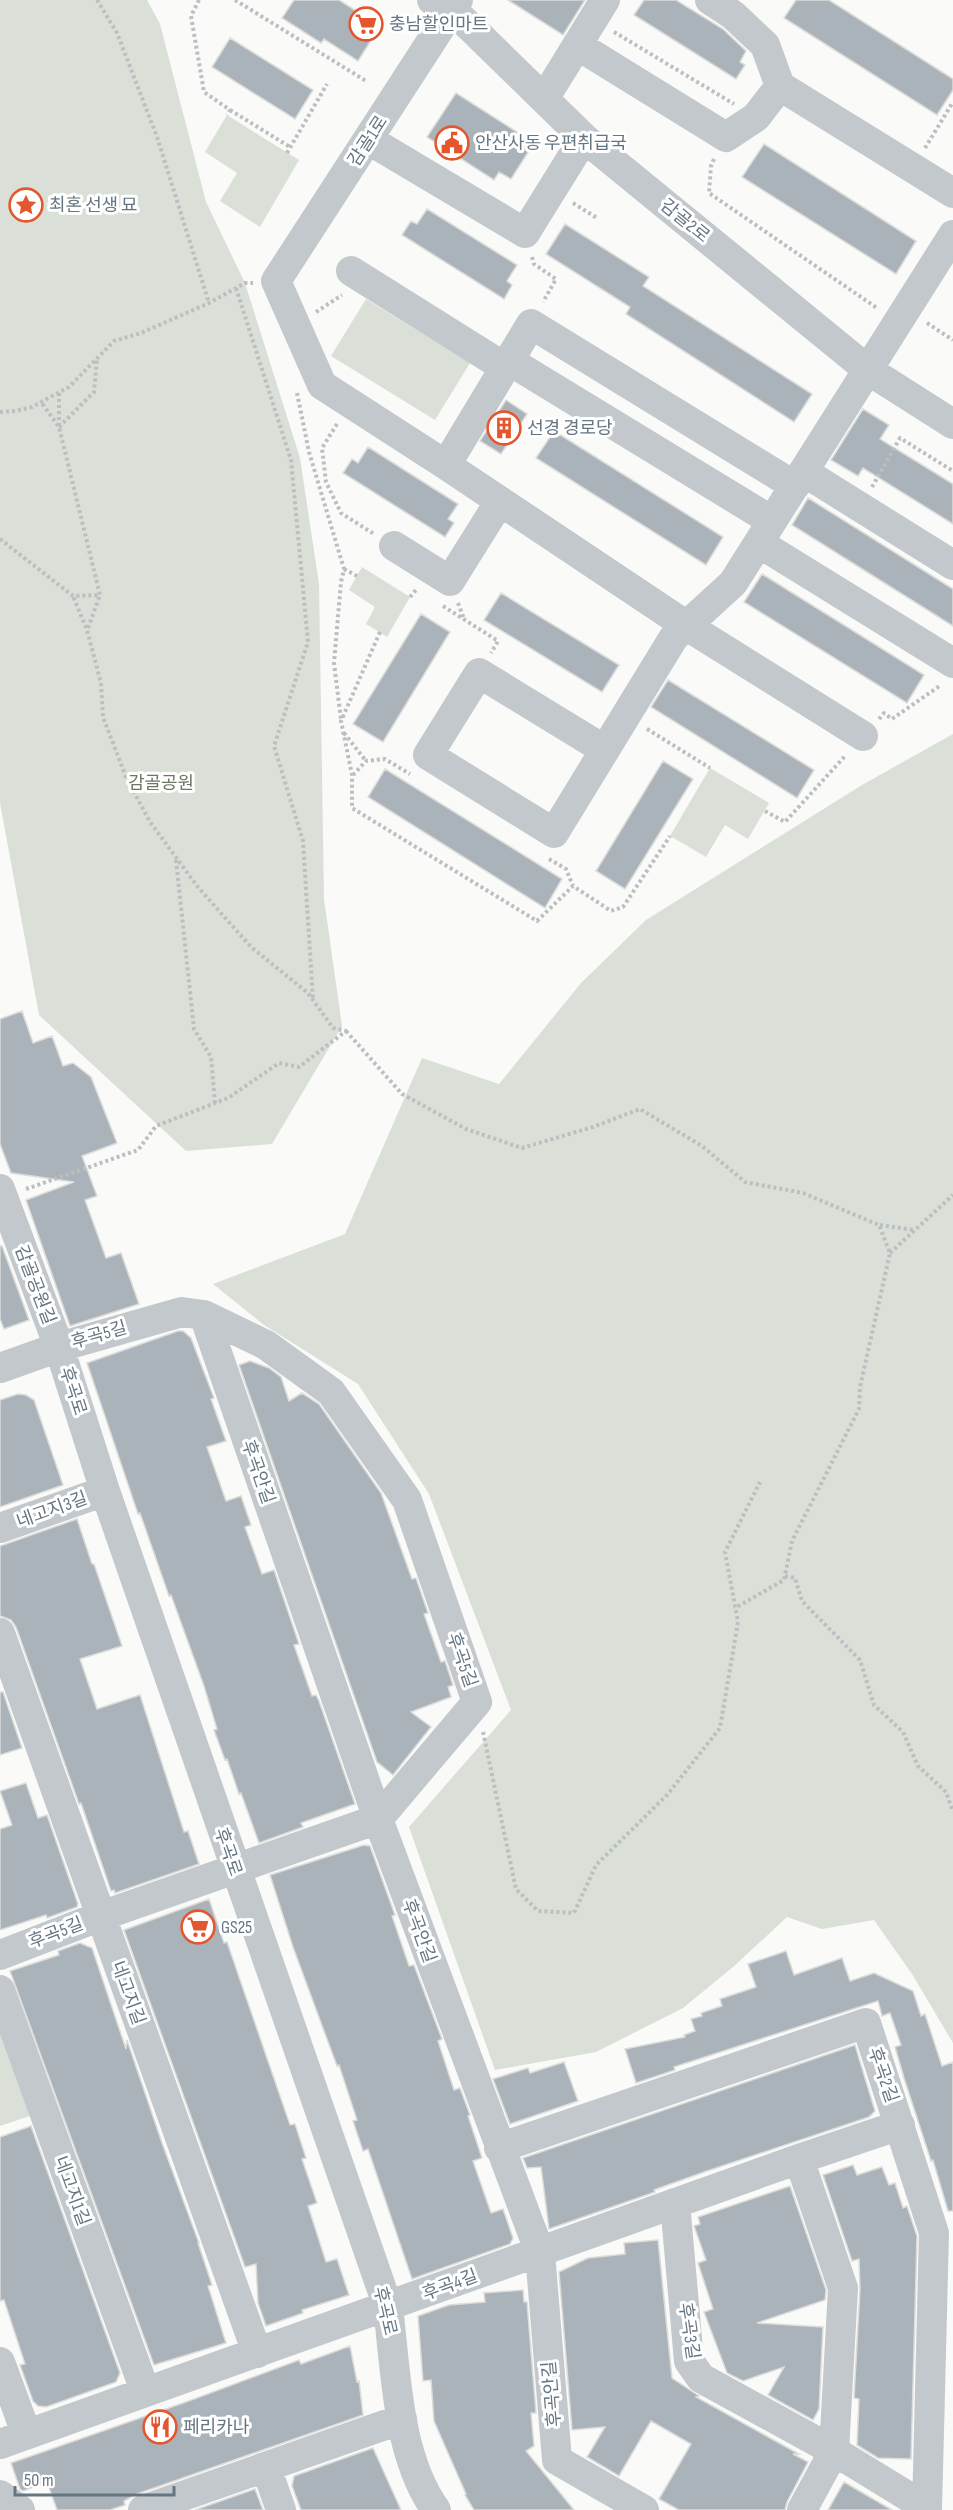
<svg xmlns="http://www.w3.org/2000/svg" width="953" height="2510" font-family="'Sofia Sans Condensed','Noto Sans KR',sans-serif">
	<style>
		.green { fill: #dadfd7 }
		.building { fill: #aab3b9; stroke: #dcdcda; stroke-width: 1.5 }
		.lines { fill: none; stroke-linecap: round; stroke-linejoin: round }
		.path { stroke: #bbbfc2; stroke-width: 4; stroke-dasharray: 3 3; stroke-linecap: butt }
		.minor { stroke: #c3c8cc; stroke-width: 30 }
		.labels { text-anchor: middle; dominant-baseline: central; stroke-width: 6; stroke-linejoin: round; paint-order: stroke }
		.poi-label { font-size: 18px; fill: #657683; stroke: #fff; text-anchor: start }
		.street-label { font-size: 18px; fill: #657683; stroke: #fff }
		.park-label { font-size: 18px; fill: #687a64; stroke: #fff }
	</style>
	<rect width="100%" height="100%" fill="#fafaf8"/>
	<path class="green" d="M0,0H147L160,24L206,202L245,283L300,458L319,584L324,899L342,1026L272,1144L186,1151L39,1015L0,803Z
		M227,115L299,160L260,227L220,201L237,173L205,152Z
		M366,299L470,363L435,420L331,356Z
		M362,567L410,597L387,637L366,624L375,607L349,590Z
		M953,734V2043L912,1974L874,1920L822,1929L787,1917L733,1967L683,2008L596,2052L495,2070L409,1827L511,1710L429,1494L358,1384L264,1325L213,1284L345,1234L422,1058L499,1084L581,983L646,920L862,785Z
		M710,768L769,803L748,839L725,825L706,857L670,836Z
		M0,2007L36,2114L0,2126Z"/>
	<path class="building" d="M294,0H339L380,26L358,61L324,39L321,43L282,18Z
		M508,0H585L563,35Z
		M644,0H676L723,29L746,51L740,62L745,65L736,79L634,15Z
		M796,0H829L953,79V90L937,115L784,18Z
		M230,38L313,90L295,119L212,67Z
		M456,93L534,143L511,179L499,172L494,180L427,137Z
		M764,144L916,241L896,274L742,177Z
		M427,209L517,265L507,281L512,285L504,299L402,235L411,221L417,224Z
		M565,224L649,277L643,286L812,394L794,422L626,314L630,307L546,254Z
		M506,400L527,414L501,454L480,441Z
		M863,409L889,425L880,439L953,484V524L863,468L858,476L831,460Z
		M554,431L723,537L706,565L536,458Z
		M368,447L458,504L448,519L454,523L445,537L343,473L352,459L358,463Z
		M808,498L953,589V626L792,525Z
		M762,574L924,675L907,703L744,602Z
		M501,593L619,665L602,692L484,620Z
		M421,614L450,632L383,742L353,724Z
		M668,680L814,770L797,798L651,707Z
		M663,761L693,779L625,889L596,871Z
		M385,769L562,879L545,908L368,797Z
		M22,1011L33,1043L52,1036L63,1066L73,1063L91,1077L117,1143L82,1156L97,1196L85,1200L106,1258L121,1253L139,1304L70,1326L26,1200L74,1182L11,1173L0,1144V1019Z
		M0,1246H2L29,1320L4,1329L0,1319Z
		M178,1331H183L191,1338L214,1398L211,1399L226,1441L207,1447L226,1501L241,1496L251,1525L245,1527L262,1574L274,1570L299,1644L294,1645L312,1696L316,1695L319,1701L355,1804L301,1823L303,1827L259,1843L241,1793L239,1794L227,1759L225,1760L214,1730L217,1729L204,1686L171,1595L169,1596L140,1513L138,1514L87,1363Z
		M250,1361L269,1368L281,1377L289,1401L302,1393L319,1404L381,1493L412,1579L416,1578L428,1613L424,1614L441,1662L445,1661L453,1685L448,1687L451,1697L411,1712L431,1727L393,1775L377,1762L239,1365Z
		M18,1394L26,1395L34,1400L63,1485L0,1507V1400Z
		M77,1519L92,1564H94L122,1646L80,1659L97,1709L140,1695L184,1832L188,1831L199,1864L115,1893L114,1890L111,1891L81,1803L79,1804L16,1627L11,1620L0,1616V1546Z
		M0,1692H3L22,1748L0,1755Z
		M26,1783L38,1818L47,1815L78,1904L77,1907L47,1918L46,1915L0,1930V1829L12,1825L0,1791Z
		M364,1845L370,1846L395,1915L392,1916L409,1966L414,1965L442,2039L438,2041L454,2090L460,2088L470,2115L468,2116L482,2158L473,2161L491,2213L503,2209L513,2238L510,2244L412,2279L368,2149L363,2151L353,2121L357,2120L339,2065L337,2066L293,1947L270,1875Z
		M209,1899L224,1943L227,1942L290,2125L295,2124L306,2158L302,2159L317,2203L308,2206L326,2262L337,2259L349,2295L302,2310L303,2313L266,2326L258,2303L256,2264L245,2267L124,1930Z
		M80,1943L92,1948L126,2049L127,2040L162,2143L199,2243H198L212,2285L208,2286L226,2343L154,2365L10,1971L59,1955L58,1951Z
		M786,1951L794,1975L842,1958L850,1981L874,1973L913,1991L921,2016L925,2014L942,2066L953,2062V2211H948L933,2160L931,2161L904,2078L895,2047L901,2045L890,2013L882,2016L878,2001L674,2067L675,2070L636,2083L625,2049L685,2037L684,2035L695,2031L691,2019L702,2016L701,2013L722,2006L720,1999L756,1987L748,1964Z
		M855,2045L875,2111L869,2117L707,2171L654,2190L655,2192L549,2229L541,2167L527,2168L523,2158Z
		M564,2062L578,2101L510,2124L493,2079L528,2068L530,2073Z
		M31,2126L120,2373L116,2382L46,2407L38,2406L33,2401L20,2365L25,2364L4,2300L0,2301V2137Z
		M853,2165L857,2175L882,2167L889,2185L895,2183L903,2208L907,2206L917,2236L911,2459L878,2458L857,2445L859,2399L854,2398L860,2289L859,2259L852,2261L823,2175Z
		M790,2186L826,2290L825,2300L757,2323L823,2327L819,2409L813,2420L768,2395L784,2367L743,2381L727,2373L704,2312L713,2309L698,2263L706,2260L694,2226L700,2224L698,2217Z
		M658,2240L672,2378L699,2396L696,2397L799,2454H793L808,2462L787,2502L785,2510H679L659,2499L691,2444L651,2421L619,2476L587,2457L605,2427L572,2430L559,2272L588,2258L625,2254L624,2243Z
		M523,2290L524,2302H527L536,2413H531L534,2446L526,2451L574,2510H474L465,2495L466,2494L434,2421L431,2380L423,2381L418,2316L449,2305L485,2302L484,2293Z
		M350,2346L357,2382L359,2381L363,2415L137,2494L124,2501L125,2505L110,2510H57L47,2482L23,2491L20,2489L11,2463L186,2402L299,2360L301,2364Z
		M373,2448L401,2510H301L292,2486L294,2476Z
		M844,2482L892,2510H828Z
		M255,2489L263,2510H195Z"/>
	<g class="lines">
		<path class="path" d="M97,0L117,33L157,137L209,303
			M199,0L191,16L204,92L230,110L227,115
			M235,0L366,81
			M614,32L734,104
			M230,110L290,147
			M925,148L953,102
			M287,153L327,84
			M714,159L711,166L709,193L877,308
			M573,203L597,218
			M532,257L534,264L556,279L543,302
			M236,288L291,460L308,642L274,746L303,841L313,1000
			M316,312L342,295
			M927,323L953,340
			M297,393L309,452L344,569L341,582L334,663L341,720
			M0,412L15,411L32,407L69,387L114,341L141,333L209,303L245,283H253
			M337,424L322,448L326,482L341,513L374,534
			M59,426V393
			M59,427L94,392L97,359
			M872,487L900,438L953,471
			M0,539L73,596L100,595L59,427L41,402
			M344,569L357,576
			M410,597L416,590
			M458,603L464,619
			M443,606L498,641L491,653
			M88,628L100,595
			M380,632L341,721L352,775V808L537,921L573,886L611,911L623,907L670,836
			M879,719L884,713L892,719L941,685
			M647,729L710,768
			M344,733L366,761
			M353,775L366,761L385,759L410,774
			M765,811L785,822L846,755
			M549,859L566,869L573,886
			M176,860L194,1029L211,1057L215,1103
			M346,1031L402,1094L466,1129L522,1148L593,1127L640,1109L702,1146L745,1182L803,1193L879,1225L890,1253L860,1387L859,1409L792,1541L784,1580L735,1608
			M26,1189L138,1150L156,1126L228,1098L279,1063L299,1067L346,1031L333,1028L308,993L251,947L197,886L150,822L126,777L103,717L101,683L87,630L73,596
			M880,1225L914,1230
			M890,1253L953,1195
			M785,1576L795,1578L802,1601L860,1660L874,1705L903,1732L918,1766L946,1792L953,1812
			M483,1732L516,1889L538,1911L574,1913L596,1865L667,1795L720,1728L738,1622L725,1552L760,1482"/>
		<path class="minor" d="M432,0L462,19L584,138L868,370L953,424
			M458,0L276,281L322,385L446,465L687,626L863,736
			M710,0L733,15L765,45L780,86L953,193
			M577,45L726,137L756,117L780,86
			M544,99L605,0
			M369,140L525,233L584,138
			M351,271L504,367
			M508,360L772,521
			M446,465L531,324L795,486
			M804,472L953,565
			M759,543L953,663
			M394,546L450,581L500,501
			M605,750L479,673L428,755L554,833L674,637L733,583L953,235
			M0,1189L59,1347L182,1312L204,1315L266,1345L331,1392L407,1500L477,1702L378,1819L101,1916L0,1955
			M204,1315L378,1819L540,2253L557,2460L644,2510
			M0,1368L59,1347L105,1491L388,2307C396,2372 397,2456 436,2510
			M0,1528L105,1491
			M0,1633L257,2353
			M0,1990L145,2391
			M499,2148L866,2023L934,2233L927,2510
			M799,2159L843,2288L834,2451L802,2510
			M675,2203L689,2361L701,2378L834,2451L927,2508
			M0,2362L26,2433
			M0,2444L799,2159L900,2125
			M266,2467L281,2510
			M0,2495L20,2510
			M143,2510L402,2419"/>
	</g>
	<defs>
		<symbol id="supermarket-ring" viewBox="-11 -11 22 22"><circle r="9.5" fill="#fff" stroke="#e4572e" stroke-width="1.5"/><path d="M-6-5.5h2.5l.6 2H6L4.5 2H-2.5L-4.4-4H-6ZM-1.5 3.2a1.3 1.3 0 1 0 .1 0ZM3 3.2a1.3 1.3 0 1 0 .1 0Z" fill="#e4572e"/></symbol>
		<symbol id="civic-ring" viewBox="-11 -11 22 22"><circle r="9.5" fill="#fff" stroke="#e4572e" stroke-width="1.5"/><path d="M-.6-6.5H3V-4.5H.6V-3L4-1V1h2V6H-6V1h2V-1L-.6-3ZM-1.2 2.5V6h2.4V2.5Z" fill="#e4572e"/></symbol>
		<symbol id="sight-ring" viewBox="-11 -11 22 22"><circle r="9.5" fill="#fff" stroke="#e4572e" stroke-width="1.5"/><path d="M0-6L1.8-2.2L6-1.7L2.9 1.2L3.7 5.4L0 3.3L-3.7 5.4L-2.9 1.2L-6-1.7L-1.8-2.2Z" fill="#e4572e"/></symbol>
		<symbol id="building-ring" viewBox="-11 -11 22 22"><circle r="9.5" fill="#fff" stroke="#e4572e" stroke-width="1.5"/><path d="M-4-6H4V6H1V3H-1V6H-4ZM-2.5-4.3h1.7v1.8h-1.7ZM.8-4.3h1.7v1.8H.8ZM-2.5-1h1.7V.8h-1.7ZM.8-1h1.7V.8H.8Z" fill="#e4572e"/></symbol>
		<symbol id="restaurant-ring" viewBox="-11 -11 22 22"><circle r="9.5" fill="#fff" stroke="#e4572e" stroke-width="1.5"/><path d="M-5-6h1v4h1v-4h1v4h1v-4h1v5L-1.5 .5V6h-2V.5L-5-1ZM5-6V6H3V1.5H1.5Q1.5-4 5-6Z" fill="#e4572e"/></symbol>
	</defs>
	<g fill-rule="evenodd">
		<use href="#supermarket-ring" x="347" y="5" width="38" height="38"/>
		<use href="#civic-ring" x="433" y="124" width="38" height="38"/>
		<use href="#sight-ring" x="7" y="186" width="38" height="38"/>
		<use href="#building-ring" x="485" y="409" width="38" height="38"/>
		<use href="#supermarket-ring" x="179" y="1908" width="38" height="38"/>
		<use href="#restaurant-ring" x="141" y="2408" width="38" height="38"/>
	</g>
	<g class="labels">
		<g class="poi-label">
			<text x="389" y="24">충남할인마트</text>
			<text x="475" y="143">안산사동 우편취급국</text>
			<text x="49" y="205">최혼 선생 묘</text>
			<text x="527" y="428">선경 경로당</text>
			<text x="221" y="1927">GS25</text>
			<text x="183" y="2427">페리카나</text>
		</g>
		<g class="street-label">
			<text transform="translate(368 141) rotate(-57)">감골1로</text>
			<text transform="translate(685 221) rotate(39)">감골2로</text>
			<text transform="translate(35 1285) rotate(69)">감골공원길</text>
			<text transform="translate(99 1335) rotate(-16)">후곡5길</text>
			<text transform="translate(73 1391) rotate(72)">후곡로</text>
			<text transform="translate(258 1472) rotate(71)">후곡안길</text>
			<text transform="translate(52 1510) rotate(-20)">네고지3길</text>
			<text transform="translate(462 1660) rotate(71)">후곡5길</text>
			<text transform="translate(228 1852) rotate(71)">후곡로</text>
			<text transform="translate(419 1931) rotate(70)">후곡안길</text>
			<text transform="translate(56 1933) rotate(-21)">후곡5길</text>
			<text transform="translate(128 1993) rotate(70)">네고지길</text>
			<text transform="translate(883 2075) rotate(71)">후곡2길</text>
			<text transform="translate(72 2191) rotate(70)">네고지1길</text>
			<text transform="translate(450 2285) rotate(-20)">후곡4길</text>
			<text transform="translate(385 2311) rotate(77)">후곡로</text>
			<text transform="translate(689 2331) rotate(82)">후곡3길</text>
			<text transform="translate(552 2394) rotate(-95)">후곡안길</text>
		</g>
		<g class="park-label">
			<text x="161" y="783">감골공원</text>
		</g>
	</g>
	<path d="M15 2486v9h159v-9" fill="none" stroke="#657683" stroke-width="3"/>
	<text x="24" y="2486" font-size="18" fill="#657683" stroke="#ffffff" stroke-width="4.5" paint-order="stroke">50 m</text>
</svg>
